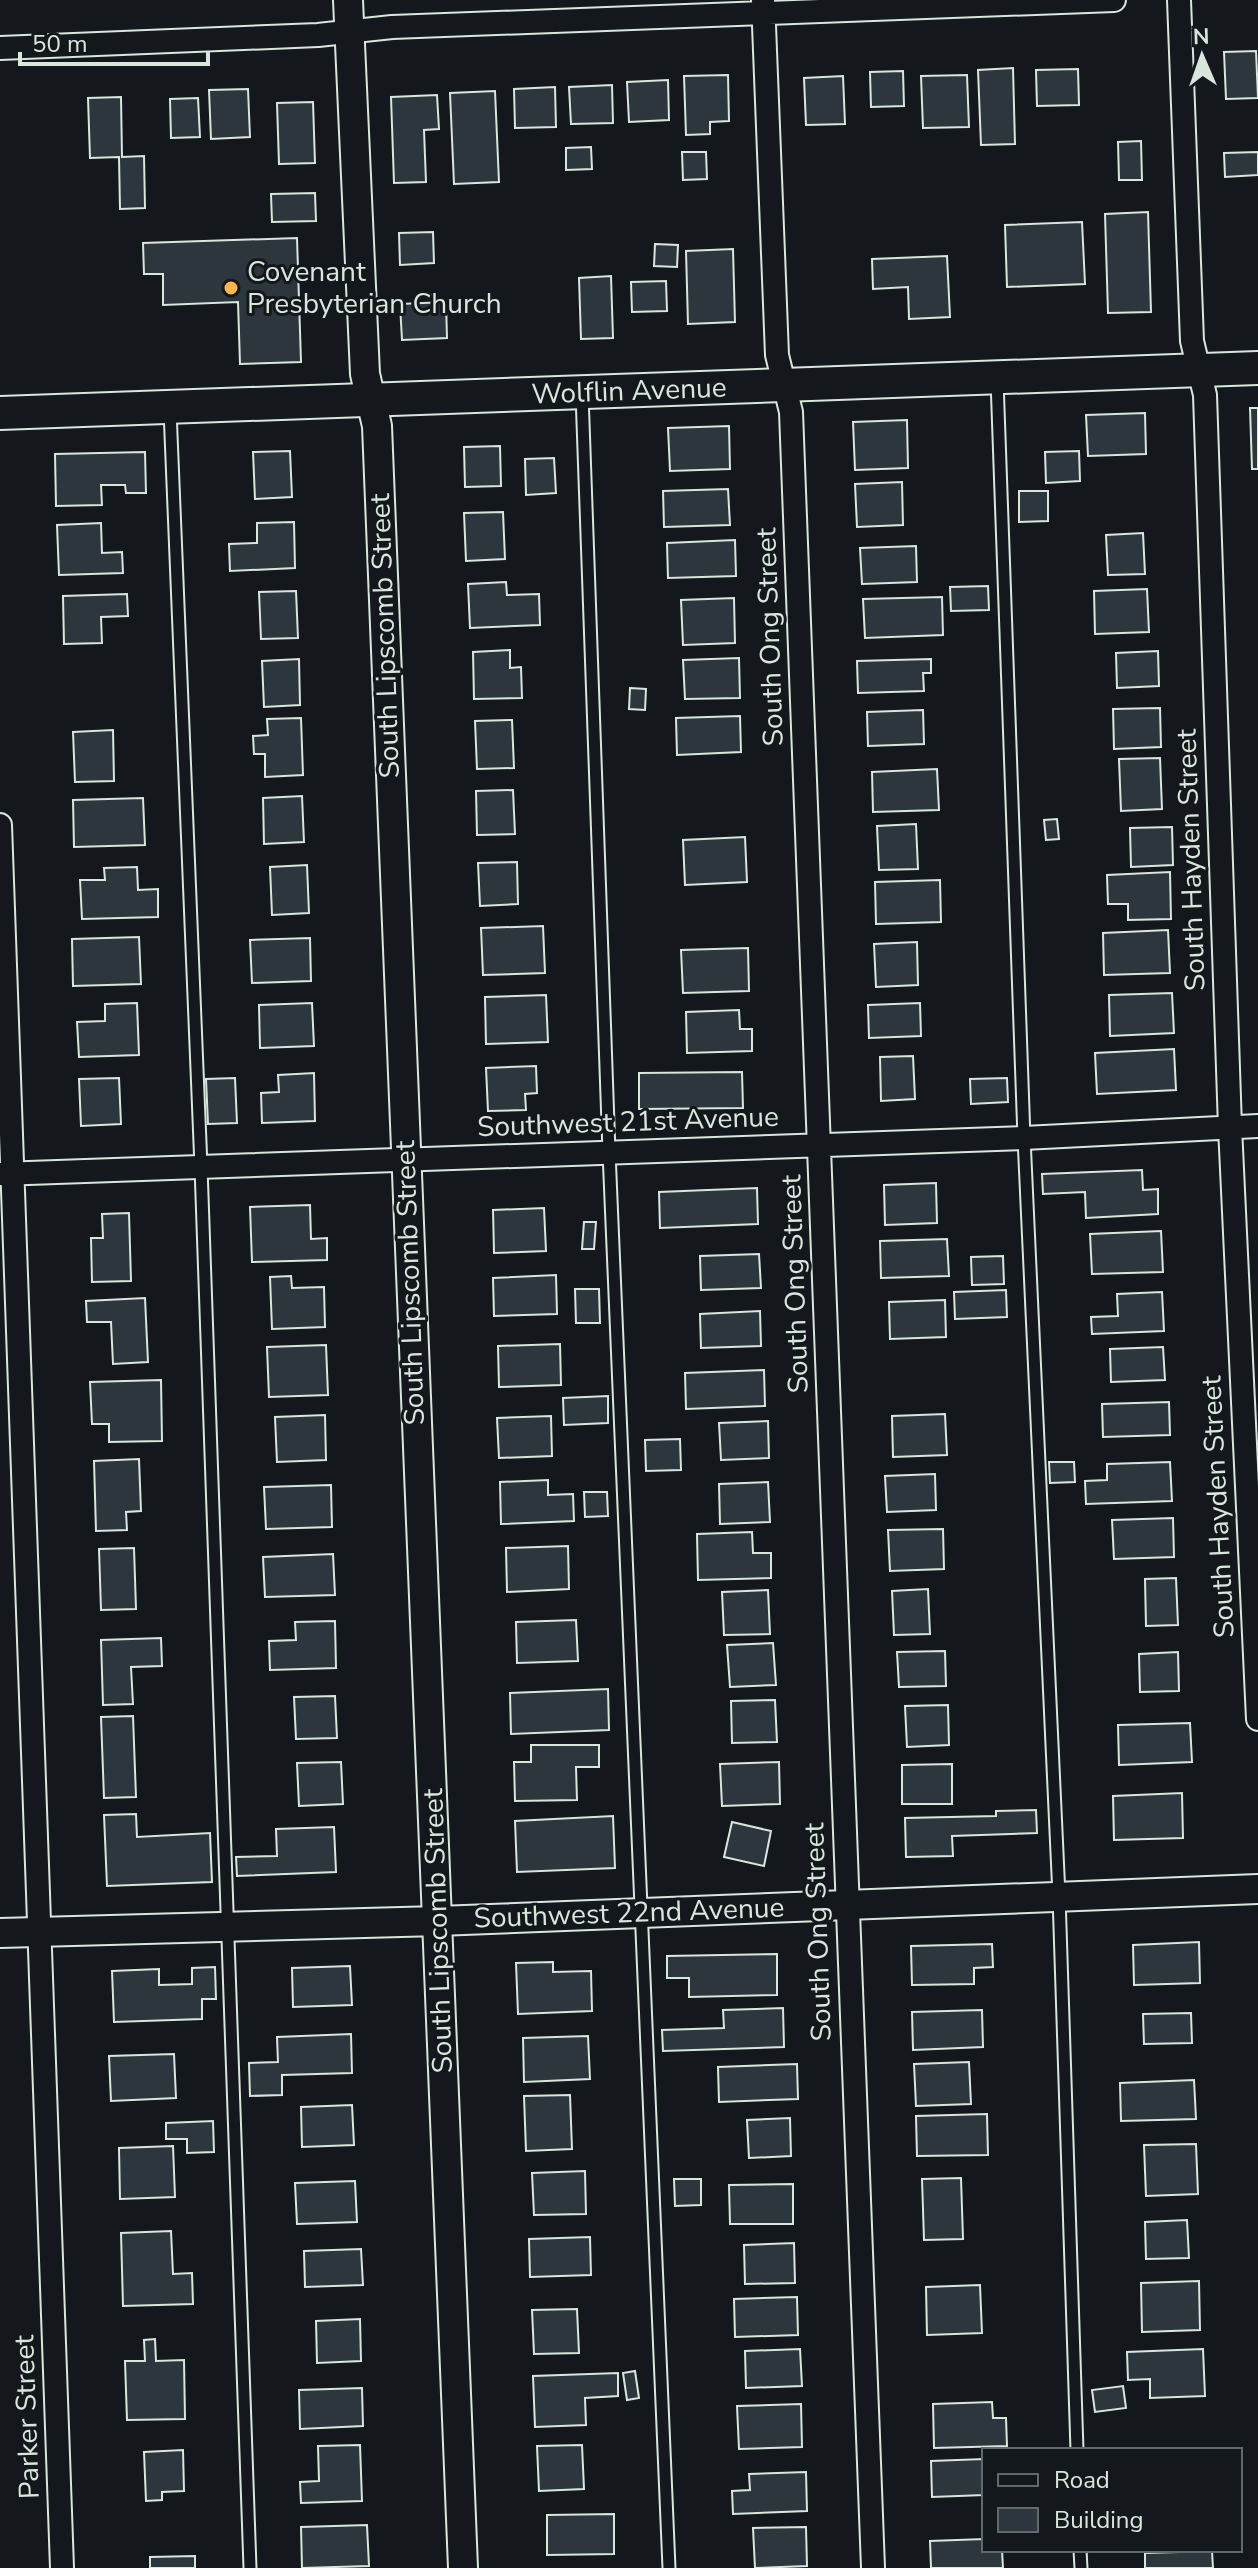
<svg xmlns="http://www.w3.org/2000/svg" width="1258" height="2568" font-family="'Nunito Sans',sans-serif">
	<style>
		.building { fill: #2c363c; stroke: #d8e6dc; stroke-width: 2 }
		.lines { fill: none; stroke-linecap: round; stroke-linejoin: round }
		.service-casing { stroke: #d8e6dc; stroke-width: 15 }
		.minor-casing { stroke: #d8e6dc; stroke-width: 26 }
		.tertiary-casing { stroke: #d8e6dc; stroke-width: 32 }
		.secondary-casing { stroke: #d8e6dc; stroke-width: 36 }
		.service { stroke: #14181c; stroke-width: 11 }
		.minor { stroke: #14181c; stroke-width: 22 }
		.tertiary { stroke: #14181c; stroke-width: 28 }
		.secondary { stroke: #14181c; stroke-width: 32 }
		.poi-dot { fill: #ffb74d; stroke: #14181c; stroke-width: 3 }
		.labels { text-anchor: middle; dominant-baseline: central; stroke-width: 6; stroke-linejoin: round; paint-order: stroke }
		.poi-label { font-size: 28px; fill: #d8e6dc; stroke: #14181c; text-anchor: start }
		.street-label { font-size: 28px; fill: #d8e6dc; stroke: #14181c }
	</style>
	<rect width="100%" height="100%" fill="#14181c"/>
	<path class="building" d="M1256,51L1258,98L1226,99L1224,52Z
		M1013,68L1015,144L981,145L978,70Z
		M1078,69L1079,105L1037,106L1036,70Z
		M903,71L904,106L871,107L870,72Z
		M728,75L729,121L710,122V134L686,135L684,76Z
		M967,75L969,127L923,128L921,76Z
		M843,76L845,124L806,125L804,78Z
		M668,80L669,120L629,122L627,82Z
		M612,85L613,123L571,124L569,87Z
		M555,87L556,127L515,128L514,89Z
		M248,89L250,137L211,139L209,90Z
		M495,91L499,182L454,184L450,93Z
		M437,95L439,129L424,130L426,182L394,183L391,97Z
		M121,97L122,157L144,156L145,208L120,209L119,157L90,158L88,98Z
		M198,98L200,137L171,138L170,99Z
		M313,102L315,163L279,164L277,103Z
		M1141,141L1142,180H1119L1118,142Z
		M591,147L592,169L566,170V148Z
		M682,152H706L707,179L683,180Z
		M1258,152V175L1225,177L1224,153Z
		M315,193L316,221L272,222L271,194Z
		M1148,212L1151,312L1108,313L1105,214Z
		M1082,222L1085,284L1007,287L1005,225Z
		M433,232L434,263L400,265L399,233Z
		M297,238L301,362L240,364L238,302L163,305V274H144L143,243Z
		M655,244L678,245L677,267L654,266Z
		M733,249L735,322L688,324L686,251Z
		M947,256L950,317L909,319L908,287L873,289L872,259Z
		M611,276L613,338L581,339L579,278Z
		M666,281L667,311L632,312L631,282Z
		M446,302L447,338L402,340L400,304Z
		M1250,408H1258V469H1252Z
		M1145,413L1146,454L1088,456L1086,415Z
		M907,420L908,468L855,470L853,422Z
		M729,426L730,469L670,471L668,428Z
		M500,446L501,486L465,487L464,447Z
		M290,451L292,497L255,499L253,452Z
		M1079,451L1080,481L1046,483L1045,452Z
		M145,452L146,493H126L125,485H101L102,505L56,506L55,454Z
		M554,458L556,493L526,495L525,459Z
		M902,482L903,525L857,527L855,484Z
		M728,489L730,525L664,527L663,491Z
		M1019,491H1048V521L1019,522Z
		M503,512L505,559L466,561L464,513Z
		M294,522L295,568L230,571L229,544L257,543V523Z
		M101,523L102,553L122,552L123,573L59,575L57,525Z
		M1143,533L1145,574L1108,575L1106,535Z
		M735,540L736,576L668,578L667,543Z
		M916,546L917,582L862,584L860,548Z
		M506,582L507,595L539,594L540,625L470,628L468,584Z
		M988,586L989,610L951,611L950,587Z
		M1147,589L1149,632L1095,634L1094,591Z
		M296,591L298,638L261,639L259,592Z
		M127,594L128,616L101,617L102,643L64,644L63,596Z
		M942,597L943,635L865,638L863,599Z
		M734,598L735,643L683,645L681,600Z
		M510,650V668L521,667L522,698L474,699L473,652Z
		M1158,651L1159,686L1117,688L1116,653Z
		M739,658L740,698L685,699L683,660Z
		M299,659L300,705L264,707L262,661Z
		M931,659V673H923L924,691L858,693L857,661Z
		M630,688L646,689L645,710L629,709Z
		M1160,708L1161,747L1114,749L1113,709Z
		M923,710L924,744L868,746L867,712Z
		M740,716L741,752L677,755L676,718Z
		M301,718L303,775L265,777V754H254L253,736L268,735L267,719Z
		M512,720L514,768L477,769L475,721Z
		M113,730L114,781L75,782L73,732Z
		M1160,758L1162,809L1121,811L1119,759Z
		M937,769L939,810L873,812L872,772Z
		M513,790L515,834L477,835L476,791Z
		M302,796L304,842L264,844L263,798Z
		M143,798L145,845L74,847L73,800Z
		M1057,819L1059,839L1046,840L1044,820Z
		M916,824L918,869L879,870L877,826Z
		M1172,827L1173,865L1131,867L1130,828Z
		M745,837L747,882L685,885L683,840Z
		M517,862L518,904L480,906L478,863Z
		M307,865L309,913L272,915L270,867Z
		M137,867L138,890L158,889V917L82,919L80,880H105L104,868Z
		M1170,872L1171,919L1128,920V904H1108L1107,875Z
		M940,880L941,922L876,924L875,882Z
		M543,926L545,973L483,975L481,928Z
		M1168,930L1170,973L1104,975L1103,933Z
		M139,937L141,984L73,986L72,939Z
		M310,938L311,981L252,983L250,940Z
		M917,942L918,985L876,987L874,944Z
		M748,948L749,991L683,993L681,950Z
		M1172,993L1174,1033L1110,1036L1109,995Z
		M546,995L548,1042L486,1044L485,997Z
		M137,1003L139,1055L79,1057L77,1022L105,1021V1004Z
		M312,1003L314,1046L260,1048L259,1005Z
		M920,1003L921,1036L869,1038L868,1005Z
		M739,1010L740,1029H752V1051L687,1053L686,1012Z
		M1174,1049L1176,1090L1097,1094L1095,1053Z
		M913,1056L915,1099L881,1101L880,1057Z
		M536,1066L537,1093L525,1094L526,1110L488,1111L486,1068Z
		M742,1072L743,1108L639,1109V1073Z
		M314,1073L315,1121L262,1123L261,1093L279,1092L278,1075Z
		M119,1078L121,1124L81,1126L79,1079Z
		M235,1078L237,1123L208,1124L206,1079Z
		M1007,1078L1008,1102L971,1104L970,1079Z
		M1142,1170L1143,1190L1158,1189V1214L1086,1218L1085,1192L1043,1194L1042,1174Z
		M936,1183L937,1223L885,1225L884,1185Z
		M757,1188L758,1224L660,1228L659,1192Z
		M310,1205L311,1239L327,1238V1260L252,1262L250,1207Z
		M544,1208L546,1251L494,1253L493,1210Z
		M129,1213L131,1281L92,1282L91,1238H103L102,1214Z
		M584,1222H596L594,1249H582Z
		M1161,1231L1163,1272L1092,1274L1090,1234Z
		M947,1239L949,1276L881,1278L880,1241Z
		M759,1254L761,1288L701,1290L700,1256Z
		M1003,1256L1004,1284L972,1285L971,1257Z
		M556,1275L557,1314L494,1316L493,1278Z
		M291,1276L292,1288L324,1287L325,1327L272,1329L270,1277Z
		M575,1289H599L600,1323H576Z
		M1006,1290L1007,1317L955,1319L954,1292Z
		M1162,1292L1164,1331L1092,1334L1091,1317L1118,1316L1117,1294Z
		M145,1298L148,1362L113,1364L111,1322H87L86,1301Z
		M945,1300L946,1337L890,1339L889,1302Z
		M760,1311L761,1346L701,1348L700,1314Z
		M560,1344L561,1385L499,1387L498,1346Z
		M326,1345L328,1395L269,1397L267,1347Z
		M1163,1347L1165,1380L1111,1382L1110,1349Z
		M764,1370L765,1406L686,1409L685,1373Z
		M161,1380L162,1441L109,1442V1424H92L90,1382Z
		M608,1396V1423L564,1425L563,1398Z
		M1169,1402L1170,1435L1103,1437L1102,1404Z
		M945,1414L947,1455L893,1457L892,1416Z
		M325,1415L326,1460L277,1462L275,1417Z
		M551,1416L552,1456L499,1458L497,1418Z
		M768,1421L769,1458L721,1460L719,1423Z
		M680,1439L681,1470L646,1471L645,1440Z
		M139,1459L141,1511L126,1512L127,1530L96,1531L94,1461Z
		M1049,1462H1074L1075,1482L1050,1483Z
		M1170,1462L1172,1501L1086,1504L1085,1481L1107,1480V1464Z
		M935,1474L936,1510L887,1512L885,1476Z
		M548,1480V1495L573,1494L574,1521L501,1524L500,1482Z
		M768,1482L770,1522L720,1524L719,1484Z
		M331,1485L332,1527L266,1529L264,1487Z
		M584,1492H607L608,1516L585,1517Z
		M1173,1518L1174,1557L1114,1559L1112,1520Z
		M943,1529L944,1569L890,1571L888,1530Z
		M752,1532L753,1553H771V1578L698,1580L697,1534Z
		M568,1546L569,1589L507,1592L506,1548Z
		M134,1548L136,1609L101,1610L99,1549Z
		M333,1554L335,1595L265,1597L263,1557Z
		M1176,1578L1178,1625L1146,1626L1145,1579Z
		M928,1589L930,1634L894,1635L892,1591Z
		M768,1590L770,1634L724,1635L722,1592Z
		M576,1620L578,1661L517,1663L516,1622Z
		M335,1621L336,1668L270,1670L269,1641L296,1640L295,1622Z
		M161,1638L162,1666L131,1667L133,1704L103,1705L101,1640Z
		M773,1643L776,1685L730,1687L727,1645Z
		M945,1651L946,1686L899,1687L897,1652Z
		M1178,1652L1179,1691L1140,1692L1139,1654Z
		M608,1689L609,1730L511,1734L510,1693Z
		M335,1696L337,1738L296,1739L294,1697Z
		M775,1700L777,1742L732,1743L731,1701Z
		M948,1705L949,1745L907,1747L905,1706Z
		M133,1716L136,1797L104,1798L101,1717Z
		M1190,1723L1192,1762L1119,1765L1118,1725Z
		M531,1745H599V1767H576L577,1800L515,1801L514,1762H531Z
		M341,1762L343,1804L299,1806L297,1763Z
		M779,1762L780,1804L722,1806L720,1764Z
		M952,1764V1804H902V1765Z
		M1182,1793L1183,1838L1114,1840L1113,1796Z
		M1036,1810L1037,1833L952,1836L953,1856L906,1857L905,1818L996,1816V1811Z
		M136,1814L137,1837L210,1833L212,1882L107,1886L104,1815Z
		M613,1816L615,1868L517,1872L515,1821Z
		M732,1822L771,1831L764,1866L724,1857Z
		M334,1827L336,1872L237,1876L236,1857L277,1856L276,1829Z
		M1199,1942L1200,1983L1134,1985L1133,1945Z
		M992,1944L993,1967L974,1968V1984L912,1985L911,1946Z
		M777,1954V1995L689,1997V1978H667V1956Z
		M553,1962V1972L591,1971L592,2011L518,2014L516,1963Z
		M350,1966L352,2005L293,2007L292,1968Z
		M215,1967L216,1999H202V2019L114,2022L112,1971L159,1969V1985L192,1984V1968Z
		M783,2008L784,2047L663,2051L662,2030L724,2028L723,2010Z
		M982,2010L983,2047L913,2050L912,2012Z
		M1191,2013L1192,2043L1144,2044L1143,2014Z
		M351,2034L352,2073L282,2075V2095L250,2096L249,2063L278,2062L277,2037Z
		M588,2036L590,2079L524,2082L523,2038Z
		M174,2054L176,2098L111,2101L109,2056Z
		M969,2062L971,2104L916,2106L914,2064Z
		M797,2064L798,2099L719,2102L718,2067Z
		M1194,2080L1196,2119L1121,2121L1120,2083Z
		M570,2095L572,2149L526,2151L524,2096Z
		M352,2105L354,2145L302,2147L301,2107Z
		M987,2114L988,2155L917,2156L916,2116Z
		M790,2118L791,2156L749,2158L747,2120Z
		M213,2121L214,2152L187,2153V2139H166V2123Z
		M1196,2144L1198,2194L1146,2196L1144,2145Z
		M173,2146L175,2197L120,2199L119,2148Z
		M585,2171L586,2214L534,2215L532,2173Z
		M961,2178L963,2239L924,2240L922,2179Z
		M674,2179H701V2205L675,2206Z
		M355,2181L357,2222L297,2224L295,2183Z
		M793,2184V2224H730L729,2185Z
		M1187,2220L1189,2258L1146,2259L1145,2222Z
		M171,2231L173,2274L192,2273L193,2304L123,2306L121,2233Z
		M590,2237L591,2275L530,2277L529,2239Z
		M794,2243L795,2283L745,2284L744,2245Z
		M361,2249L363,2285L305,2287L304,2251Z
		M1199,2281L1200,2330L1142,2332L1141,2283Z
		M980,2285L982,2333L927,2335L926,2287Z
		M797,2297L798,2335L735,2337L734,2299Z
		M577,2309L579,2353L534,2354L532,2310Z
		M360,2319L361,2361L317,2363L316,2321Z
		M155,2339L156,2361L184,2360L185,2419L127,2420L125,2361H145L144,2340Z
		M800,2349L802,2386L746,2388L745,2351Z
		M1203,2349L1205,2396L1150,2398V2379L1128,2380L1127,2352Z
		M635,2371L639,2398L627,2400L623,2373Z
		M618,2373V2396L585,2398L586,2425L535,2427L533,2376Z
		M1123,2386L1126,2408L1095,2412L1092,2390Z
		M362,2388L363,2426L300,2429L299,2390Z
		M992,2402L993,2418H1006L1007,2446L934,2448L933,2404Z
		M801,2404L802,2447L739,2449L737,2406Z
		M360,2445L362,2501L301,2503L300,2482L319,2481L318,2446Z
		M582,2445L584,2489L539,2491L537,2446Z
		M183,2450L184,2491L162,2492V2500L146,2501L144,2452Z
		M984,2459V2495L932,2497L931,2461Z
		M806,2472L807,2511L733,2514L732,2491L750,2490L749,2474Z
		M614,2514V2554L547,2555V2515Z
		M367,2525L369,2566L302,2568L301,2527Z
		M806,2527L807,2566L755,2568L753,2528Z
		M984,2539V2550H1002L1003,2568H931L930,2541Z
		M1212,2551L1213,2568H1145V2553Z
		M195,2556V2568H150V2557Z"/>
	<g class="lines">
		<defs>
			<path id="service" d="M997,380L1024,1138L1059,1896L1077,2450
				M582,394L609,1152L669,2568
				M170,410L201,1167L250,2568
				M1080,2550L1081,2568"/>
			<path id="minor" d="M763,0L777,355L791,412L873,2568
				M1179,0L1192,341L1205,395L1230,1127L1258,1719
				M0,48L318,35L392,27L1114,0
				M0,825L62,2568
				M0,1174L1024,1138L1258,1126"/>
			<path id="tertiary" d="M348,0L365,374L377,426L463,2568
				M0,1933L438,1921L1258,1889"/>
			<path id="secondary" d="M0,413L1258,368"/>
		</defs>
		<use href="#service" class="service-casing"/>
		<use href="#minor" class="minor-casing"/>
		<use href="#tertiary" class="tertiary-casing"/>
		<use href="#secondary" class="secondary-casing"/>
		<use href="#service" class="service"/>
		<use href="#minor" class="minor"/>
		<use href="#tertiary" class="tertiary"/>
		<use href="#secondary" class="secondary"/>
	</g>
	<circle class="poi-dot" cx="231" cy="288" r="8"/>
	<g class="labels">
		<g class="poi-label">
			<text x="247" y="272">Covenant<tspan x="247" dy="32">Presbyterian Church</tspan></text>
		</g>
		<g class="street-label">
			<text transform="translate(629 391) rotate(-2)">Wolflin Avenue</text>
			<text transform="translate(385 636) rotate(-92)">South Lipscomb Street</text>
			<text transform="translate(770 637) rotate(-92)">South Ong Street</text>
			<text transform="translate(1191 860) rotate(-92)">South Hayden Street</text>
			<text transform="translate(628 1122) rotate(-2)">Southwest 21st Avenue</text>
			<text transform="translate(410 1283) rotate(-92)">South Lipscomb Street</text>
			<text transform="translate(795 1284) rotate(-92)">South Ong Street</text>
			<text transform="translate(1218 1507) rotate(-93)">South Hayden Street</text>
			<text transform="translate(629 1913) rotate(-2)">Southwest 22nd Avenue</text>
			<text transform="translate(438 1931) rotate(-92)">South Lipscomb Street</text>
			<text transform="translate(818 1932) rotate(-92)">South Ong Street</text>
			<text transform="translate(27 2417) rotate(-92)">Parker Street</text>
		</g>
	</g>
	<rect x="982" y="2448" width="260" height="104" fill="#14181c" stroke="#626a69" stroke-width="2"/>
	<rect x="998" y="2474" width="40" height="12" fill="#14181c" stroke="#626a69" stroke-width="2"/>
	<text x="1054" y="2488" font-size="24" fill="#d8e6dc">Road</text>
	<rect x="998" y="2508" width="40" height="24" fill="#2c363c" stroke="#626a69" stroke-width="2"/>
	<text x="1054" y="2528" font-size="24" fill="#d8e6dc">Building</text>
	<g transform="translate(1202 56) rotate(358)" stroke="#14181c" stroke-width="6" paint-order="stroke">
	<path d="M0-6L14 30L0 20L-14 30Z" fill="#d8e6dc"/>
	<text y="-12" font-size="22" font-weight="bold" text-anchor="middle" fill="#d8e6dc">N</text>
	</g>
	<path d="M20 52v12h188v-12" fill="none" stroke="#d8e6dc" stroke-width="4"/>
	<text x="32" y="52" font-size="24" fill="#d8e6dc" stroke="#14181c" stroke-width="6" paint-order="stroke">50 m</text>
</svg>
